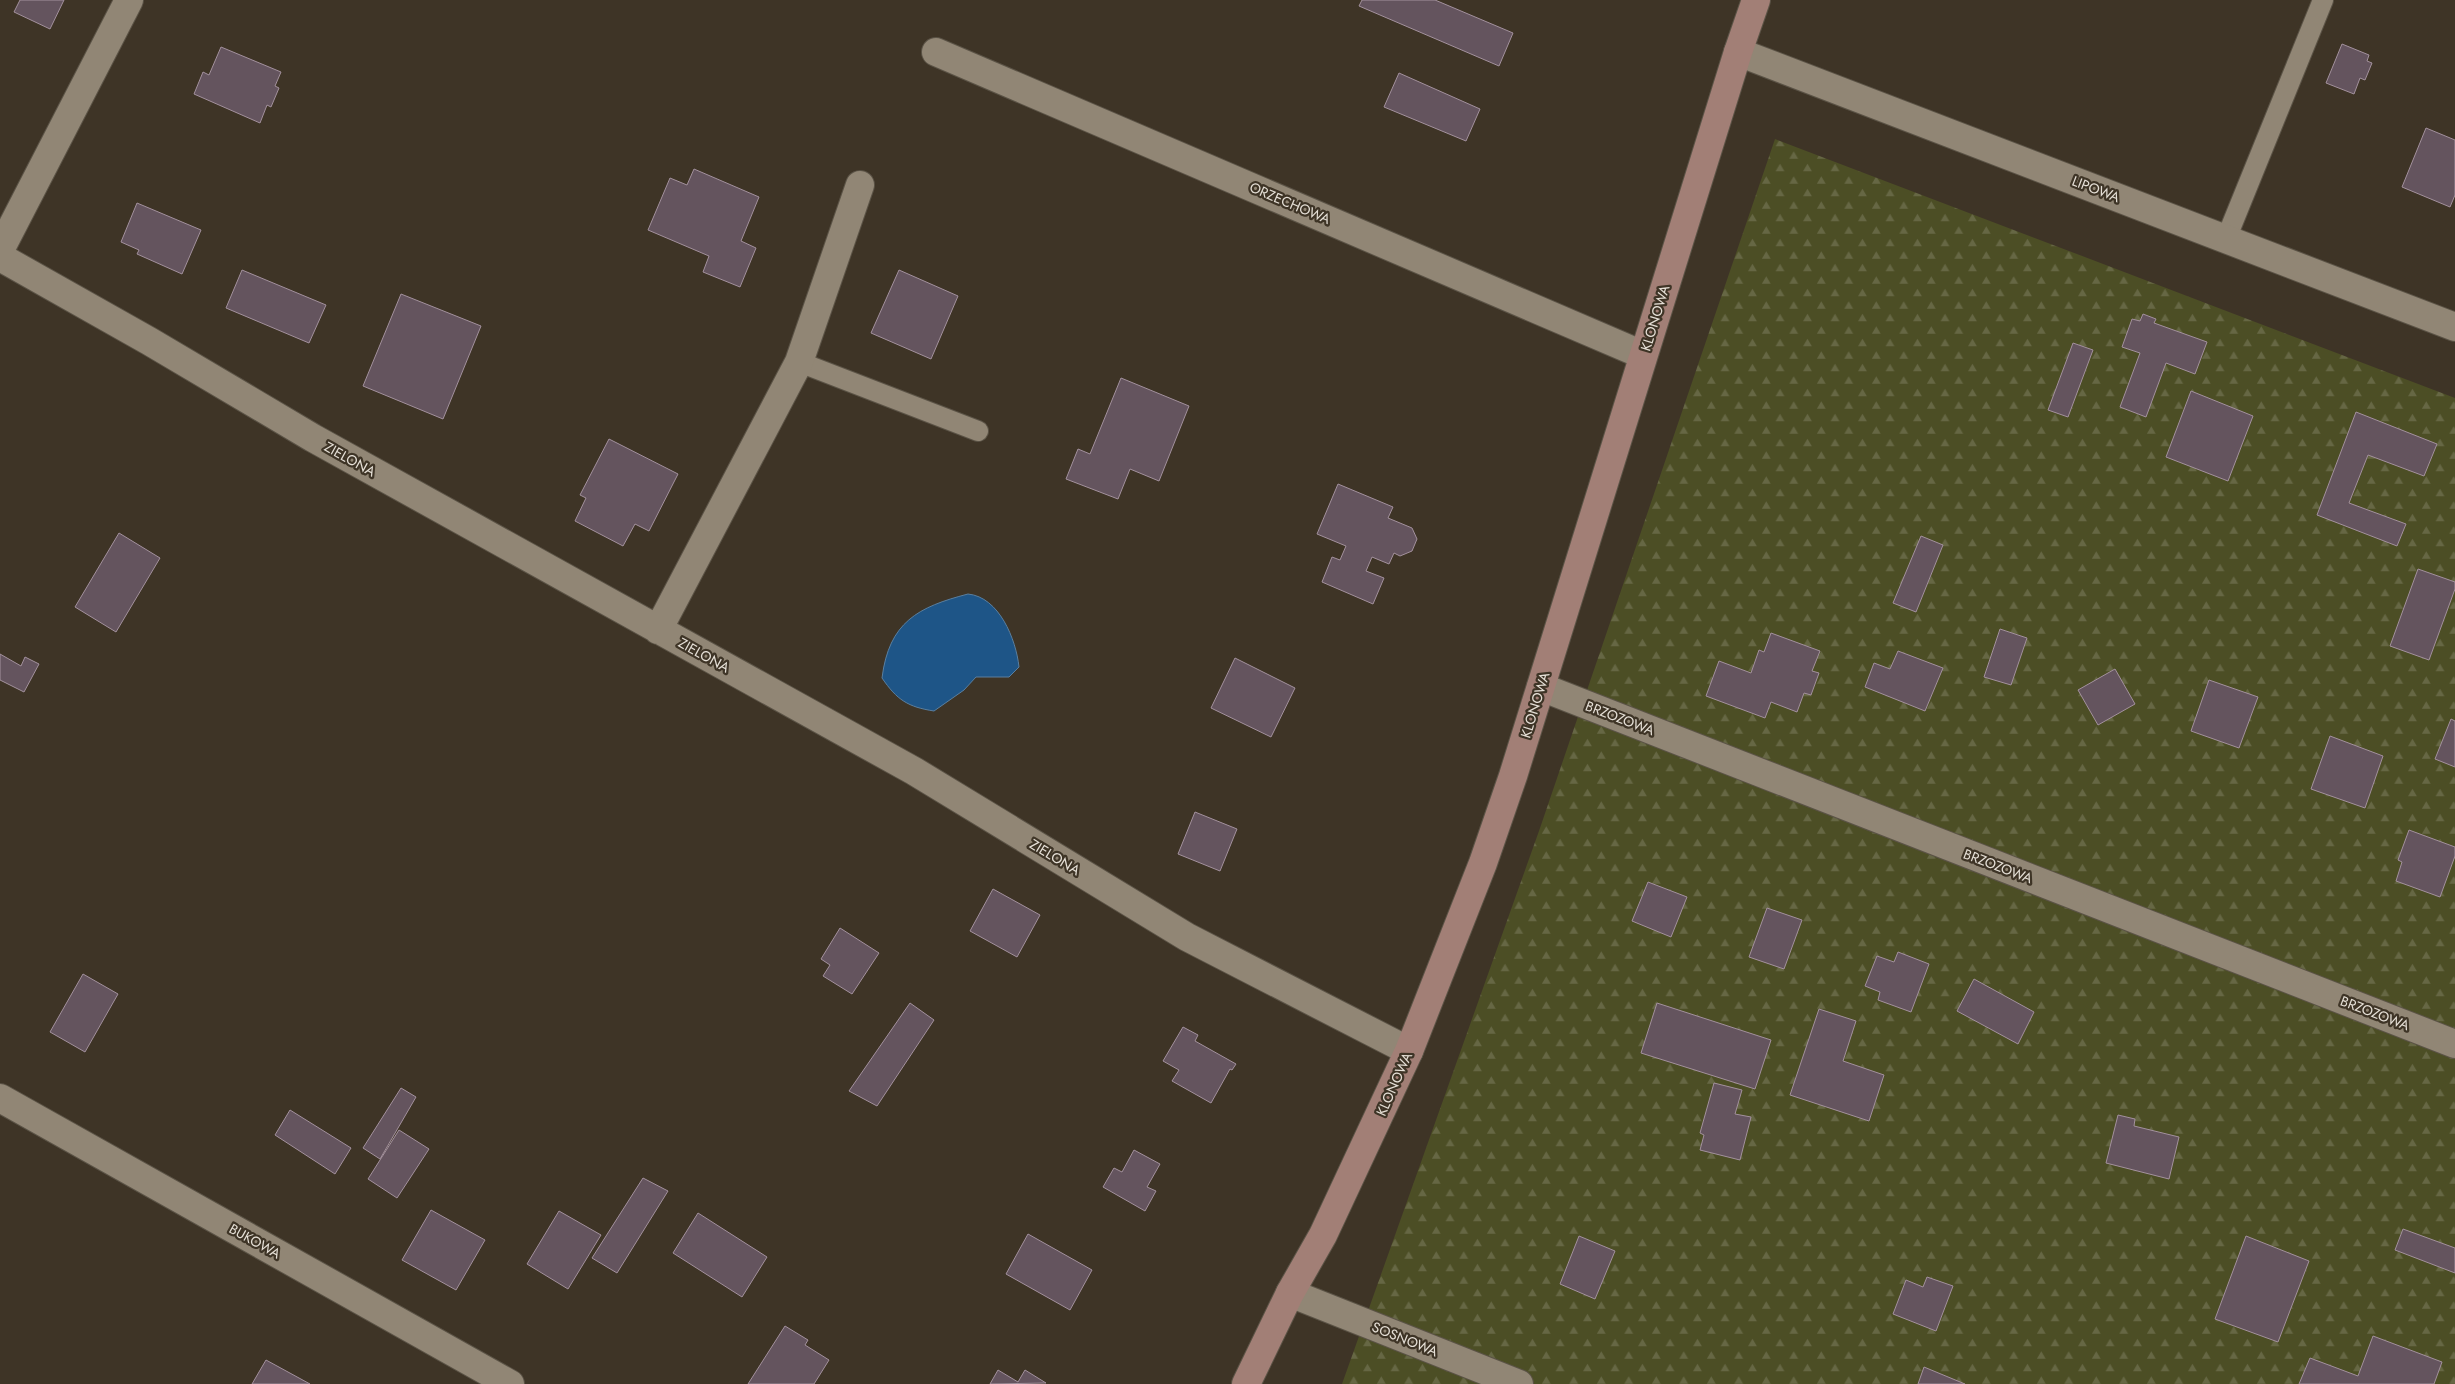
<svg xmlns="http://www.w3.org/2000/svg" width="2455" height="1384" font-family="Jost,sans-serif">
	<style>
		.forest { fill: url(#forest-firs) }
		.water { fill: #1e5587; stroke: #5a7f9f }
		.building { fill: #64545e; stroke: #a3919d }
		.lines { fill: none; stroke-linecap: round; stroke-linejoin: round }
		.lane-casing { stroke: #5b5346; stroke-width: 22 }
		.street-casing { stroke: #5b5346; stroke-width: 30 }
		.secondary-casing { stroke: #5b5346; stroke-width: 30 }
		.lane { stroke: #918675; stroke-width: 20 }
		.street { stroke: #918675; stroke-width: 28 }
		.secondary { stroke: #a27f76; stroke-width: 28 }
		.labels { text-anchor: middle; dominant-baseline: central; stroke-width: 4.5; stroke-linejoin: round; paint-order: stroke }
		.street-label { font-size: 14px; fill: #e6e0d7; stroke: #3e3426 }
	</style>
	<defs>
		<pattern id="forest-firs" width="22" height="20" patternUnits="userSpaceOnUse" patternTransform="scale(1.25)"><rect width="22" height="20" fill="#4c4e25"/><path d="M5 1l3.5 6h-7zM16 11l3.5 6h-7z" fill="#666744"/></pattern>
	</defs>
	<rect width="100%" height="100%" fill="#3e3426"/>
	<path class="forest" d="M1775,139L2455,398V1384H1342L1539,831Z"/>
	<path class="water" d="M968,594C999,597 1016,639 1019,667L1009,677H976L964,690L934,711C908,707 897,700 882,678C889,622 918,607 968,594Z"/>
	<path class="building" d="M20,0H64L50,29L14,12Z
		M1362,0H1435L1513,33L1499,66L1359,6Z
		M2342,44L2369,55L2367,61L2372,63L2365,80L2360,78L2354,94L2326,83Z
		M221,47L281,72L275,86L279,88L271,107L267,105L260,123L194,94L203,72L209,75Z
		M1399,73L1480,109L1466,141L1384,107Z
		M2426,128L2455,140V195L2450,207L2402,187Z
		M694,169L759,197L741,241L756,248L740,287L703,272L709,256L648,230L670,178L687,185Z
		M137,203L201,230L182,274L137,254L139,250L121,242Z
		M242,270L326,305L309,343L226,308Z
		M899,270L958,296L931,359L871,333Z
		M401,294L481,326L443,419L363,386Z
		M2143,314L2156,319L2154,323L2207,342L2195,374L2166,363L2146,417L2120,407L2140,353L2122,347L2132,319L2140,321Z
		M2073,343L2093,350L2068,417L2048,410Z
		M1121,378L1189,406L1159,481L1130,469L1118,499L1066,479L1078,449L1090,454Z
		M2191,391L2253,416L2228,481L2166,457Z
		M2356,412L2437,444L2424,476L2368,455L2349,503L2406,524L2397,546L2317,515Z
		M609,439L678,474L649,531L635,524L623,546L575,521L586,498L580,495Z
		M1338,484L1393,507L1388,518L1412,528L1417,539L1412,551L1400,556L1394,553L1389,564L1372,557L1366,571L1384,578L1373,604L1322,582L1332,557L1340,560L1346,546L1317,534Z
		M119,533L160,558L116,632L75,607Z
		M1921,536L1943,545L1916,612L1893,603Z
		M2418,569L2455,582V589L2429,660L2390,646Z
		M2000,629L2027,638L2011,685L1984,677Z
		M1771,633L1820,651L1812,671L1819,673L1811,695L1804,693L1797,712L1771,702L1765,718L1706,696L1719,661L1751,673L1759,650L1764,652Z
		M1898,651L1943,668L1925,711L1865,687L1874,663L1890,669Z
		M0,654L21,666L25,657L39,664L24,692L0,680Z
		M1235,658L1295,688L1271,737L1211,708Z
		M2115,669L2135,704L2098,725L2078,690Z
		M2209,680L2258,697L2239,748L2191,731Z
		M2451,719L2455,721V767L2435,759Z
		M2330,736L2383,756L2365,808L2311,789Z
		M1195,812L1237,829L1220,871L1178,854Z
		M2409,830L2455,847V856L2440,897L2396,881L2402,862L2398,860Z
		M1648,882L1687,897L1671,937L1632,921Z
		M993,889L1040,915L1017,957L970,931Z
		M1767,908L1802,920L1784,969L1749,957Z
		M840,928L879,953L852,994L823,976L830,965L821,959Z
		M1898,952L1929,964L1911,1012L1878,1000L1880,992L1865,986L1877,956L1894,962Z
		M83,974L118,994L85,1052L50,1032Z
		M1974,979L2034,1012L2018,1044L1957,1011Z
		M910,1003L934,1020L877,1106L849,1091Z
		M1657,1003L1771,1040L1755,1089L1641,1053Z
		M1819,1009L1856,1021L1843,1061L1884,1075L1869,1121L1790,1095Z
		M1183,1027L1198,1035L1195,1041L1236,1064L1232,1070L1230,1069L1211,1103L1172,1081L1179,1070L1163,1061Z
		M1714,1083L1742,1090L1735,1114L1751,1117L1740,1160L1700,1150L1704,1135L1700,1133Z
		M401,1088L416,1097L380,1159L363,1148Z
		M290,1110L351,1148L335,1174L275,1135Z
		M2118,1115L2135,1119L2134,1126L2179,1137L2169,1179L2106,1163Z
		M399,1130L429,1149L397,1198L368,1179Z
		M1134,1150L1160,1164L1147,1187L1156,1191L1145,1211L1103,1187L1114,1168L1122,1172Z
		M643,1178L668,1191L617,1273L592,1258Z
		M431,1210L485,1240L456,1290L402,1260Z
		M559,1211L601,1235L568,1289L527,1264Z
		M698,1213L767,1257L742,1297L673,1253Z
		M2403,1229L2455,1248V1273L2395,1250Z
		M1028,1234L1092,1270L1070,1310L1006,1274Z
		M1579,1236L1615,1251L1595,1299L1560,1284Z
		M2246,1236L2309,1261L2278,1342L2215,1319Z
		M1927,1277L1953,1286L1936,1331L1893,1314L1906,1280L1923,1287Z
		M785,1326L808,1340L805,1345L829,1360L814,1384H748Z
		M2373,1336L2442,1362L2434,1384H2299L2310,1358L2358,1376Z
		M266,1360L310,1384H252Z
		M1924,1367L1965,1384H1918Z
		M998,1370L1018,1382L1025,1370L1046,1383L990,1384Z"/>
	<g class="lines">
		<defs>
			<path id="lane" d="M2226,239L2323,0
				M799,362L978,431"/>
			<path id="street" d="M936,52L1643,355
				M1738,52L2455,327
				M0,250L129,0
				M0,257L149,341L313,438L914,771L1187,937L1409,1051
				M658,630L799,362L860,185
				M1541,687L2455,1044
				M0,1098L510,1384
				M1290,1293L1519,1384"/>
			<path id="secondary" d="M1246,1384L1290,1293L1323,1235L1409,1051L1483,863L1513,776L1738,52L1756,0"/>
		</defs>
		<use href="#lane" class="lane-casing"/>
		<use href="#street" class="street-casing"/>
		<use href="#secondary" class="secondary-casing"/>
		<use href="#lane" class="lane"/>
		<use href="#street" class="street"/>
		<use href="#secondary" class="secondary"/>
	</g>
	<g class="labels">
		<g class="street-label">
			<text transform="translate(2096 189) rotate(21)">LIPOWA</text>
			<text transform="translate(1290 203) rotate(23)">ORZECHOWA</text>
			<text transform="translate(1655 318) rotate(-73)">KLONOWA</text>
			<text transform="translate(350 459) rotate(29)">ZIELONA</text>
			<text transform="translate(704 655) rotate(29)">ZIELONA</text>
			<text transform="translate(1535 705) rotate(-73)">KLONOWA</text>
			<text transform="translate(1620 718) rotate(21)">BRZOZOWA</text>
			<text transform="translate(1055 857) rotate(31)">ZIELONA</text>
			<text transform="translate(1998 866) rotate(21)">BRZOZOWA</text>
			<text transform="translate(2375 1013) rotate(21)">BRZOZOWA</text>
			<text transform="translate(1394 1084) rotate(-66)">KLONOWA</text>
			<text transform="translate(255 1241) rotate(29)">BUKOWA</text>
			<text transform="translate(1405 1339) rotate(22)">SOSNOWA</text>
		</g>
	</g>
</svg>
